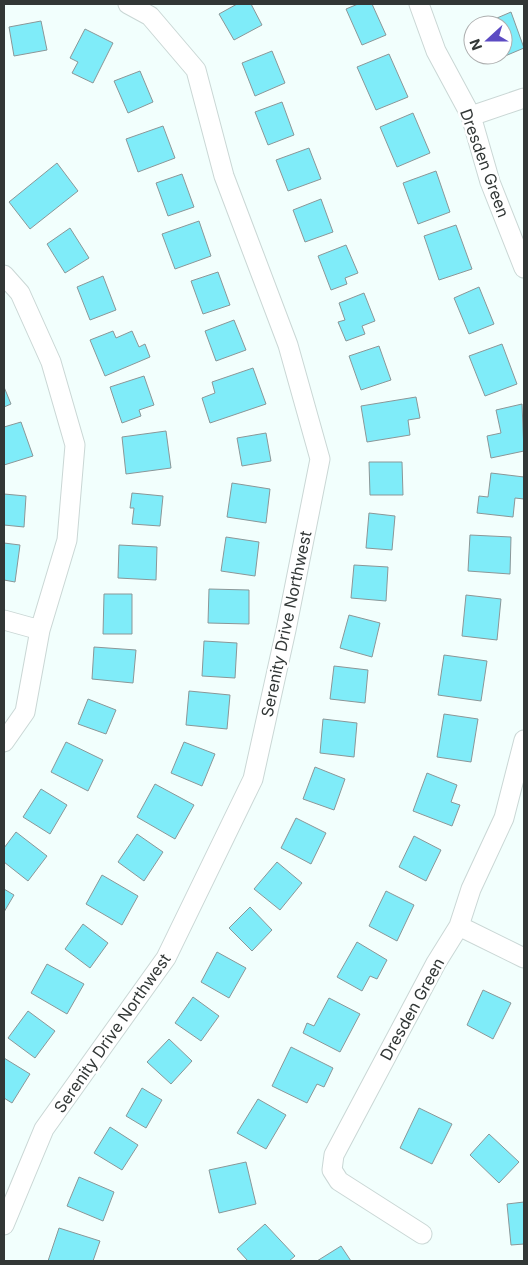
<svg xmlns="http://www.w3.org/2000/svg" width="528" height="1265" font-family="Inter,sans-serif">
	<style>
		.building { fill: #7fecf9; stroke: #8b9798 }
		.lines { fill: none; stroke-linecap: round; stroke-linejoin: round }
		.street-casing { stroke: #cad7d5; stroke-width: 21 }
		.street { stroke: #fff; stroke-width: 19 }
		.labels { text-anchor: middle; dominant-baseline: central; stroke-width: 5; stroke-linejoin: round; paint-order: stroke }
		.street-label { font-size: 16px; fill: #323736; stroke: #fff }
	</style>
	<rect width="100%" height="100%" fill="#f2fffd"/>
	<path class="building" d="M237,4H251L262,25L234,40L219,14Z
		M358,4H372L386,35L362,45L346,9Z
		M511,12L524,48L498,59L496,55H503V25L483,24Z
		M41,21L47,50L14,56L9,27Z
		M85,29L113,43L93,83L72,73L78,62L70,58Z
		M272,51L285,83L255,96L242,63Z
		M389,54L408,97L376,110L357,67Z
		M140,71L153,102L128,113L114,81Z
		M282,102L294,135L268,145L255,112Z
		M413,113L430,153L397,167L380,127Z
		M163,126L175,158L138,172L126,139Z
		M309,148L321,179L288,191L276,160Z
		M57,163L78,191L30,229L9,202Z
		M436,171L450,212L418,224L403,183Z
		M182,174L194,207L168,216L156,183Z
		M321,199L333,232L305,242L293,210Z
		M199,221L211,256L175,269L162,234Z
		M456,225L472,269L439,280L424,236Z
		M70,228L89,258L65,273L47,244Z
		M346,245L358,273L345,278L347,284L331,290L318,256Z
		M218,272L230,305L203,314L191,281Z
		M103,276L116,310L90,320L77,287Z
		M479,287L494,324L469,334L454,298Z
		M364,293L375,321L362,326L365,334L346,341L338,322L345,320L339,303Z
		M234,320L246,350L216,361L205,331Z
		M113,331L116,338L132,331L139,347L145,344L150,357L105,376L90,340Z
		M502,344L517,384L485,396L469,356Z
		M379,346L391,380L361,390L349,356Z
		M253,368L266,404L210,423L202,398L215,393L212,382Z
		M144,376L154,405L139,410L141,416L122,423L110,387Z
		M4,387L11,404L4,407Z
		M416,397L420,418L408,420L410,435L367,442L361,406Z
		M522,404L524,451L491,458L487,436L501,433L496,410Z
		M21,422L33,456L4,465V427Z
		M166,431L171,468L126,474L122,437Z
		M266,433L271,461L242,466L237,438Z
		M369,462H402L403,495H370Z
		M491,473L524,477V499L515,498L513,517L477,513L479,496L488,497Z
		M232,483L270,489L266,523L227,517Z
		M132,493L163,496L160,526L132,524L134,508H130Z
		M4,494L26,496L24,527L4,525Z
		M369,513L395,516L392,550L366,548Z
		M470,535L511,537L510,574L468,571Z
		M226,537L259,542L255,576L221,571Z
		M4,543L20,545L15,582L4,580Z
		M119,545L157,547L156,580L118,578Z
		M354,565L388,567L386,601L351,598Z
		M209,589L249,590V624L208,623Z
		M104,594H132V634H103Z
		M466,595L501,599L497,640L462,636Z
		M349,615L380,623L372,657L340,648Z
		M204,641L237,643L235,678L202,676Z
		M94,647L136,650L133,683L92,679Z
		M444,655L487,661L481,701L438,695Z
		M334,666L368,670L365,703L330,699Z
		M189,691L230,695L227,729L186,725Z
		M88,699L116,710L106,734L78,724Z
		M444,714L478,719L471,762L437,757Z
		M323,719L357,723L354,757L320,753Z
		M66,742L103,760L88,791L51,772Z
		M184,742L215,754L202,786L171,773Z
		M315,767L345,779L334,810L303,799Z
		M427,773L457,785L451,802L460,805L452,826L413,811Z
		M155,784L194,805L175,839L137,817Z
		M41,789L67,805L50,834L23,817Z
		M296,818L326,833L311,864L281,848Z
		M16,832L47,856L28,881L4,862V848Z
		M137,834L163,852L144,881L118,862Z
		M414,836L441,850L426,881L399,867Z
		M277,862L302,883L280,910L254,889Z
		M102,875L138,896L122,925L86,904Z
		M4,889L14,895L4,912Z
		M386,891L414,905L397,941L369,926Z
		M250,907L272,930L252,951L229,928Z
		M83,924L108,943L90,968L65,949Z
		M357,942L387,960L377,979L370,976L362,991L337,977Z
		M217,952L246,968L229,998L201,982Z
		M47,964L84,984L67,1014L31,993Z
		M483,990L511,1003L493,1039L467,1025Z
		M193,997L219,1016L201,1041L175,1023Z
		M329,998L360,1014L340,1052L303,1033L307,1023L314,1026Z
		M28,1011L55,1031L35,1058L8,1038Z
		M169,1039L192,1061L171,1084L147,1062Z
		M291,1047L333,1068L324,1087L317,1084L307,1103L272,1086Z
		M4,1058L30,1074L12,1103L4,1098Z
		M142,1088L162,1100L146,1128L126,1116Z
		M258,1099L286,1115L266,1149L237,1133Z
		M419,1108L452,1124L432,1164L400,1148Z
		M110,1127L138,1145L122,1170L94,1153Z
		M489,1134L519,1162L499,1183L470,1155Z
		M246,1162L256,1204L219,1213L209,1170Z
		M79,1177L114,1192L103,1221L67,1206Z
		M524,1202V1244L511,1245L507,1204Z
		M265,1224L295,1256L289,1261H248L237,1249Z
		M59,1228L100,1241L93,1261H48Z
		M341,1246L351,1261H317Z"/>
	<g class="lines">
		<defs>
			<path id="street" d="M419,4L436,51L471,116L490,182L524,268
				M471,116L524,98
				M4,275L20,293L51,362L75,445L67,540L40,630L25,712L4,742
				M4,620L40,630
				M459,926L524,958
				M4,1225L44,1129L166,958L253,779L286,630L320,459L288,345L224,176L196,70L150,16L128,4
				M422,1234L339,1181L332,1170L334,1155L436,963L459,926L471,889L504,818L524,740"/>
		</defs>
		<use href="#street" class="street-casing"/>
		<use href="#street" class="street"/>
	</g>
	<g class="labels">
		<g class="street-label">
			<text transform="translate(485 163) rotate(70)">Dresden Green</text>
			<text transform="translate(286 624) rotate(-78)">Serenity Drive Northwest</text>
			<text transform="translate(412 1009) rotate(-61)">Dresden Green</text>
			<text transform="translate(112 1033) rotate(-55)">Serenity Drive Northwest</text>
		</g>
	</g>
	<rect width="528" height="1265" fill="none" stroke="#323736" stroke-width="10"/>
	<g transform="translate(488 40) rotate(249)"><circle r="24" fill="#ffffff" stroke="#adafaf"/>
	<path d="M0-4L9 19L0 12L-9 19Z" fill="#5c4bc3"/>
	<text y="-8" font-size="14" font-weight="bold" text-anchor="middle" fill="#323736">N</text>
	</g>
</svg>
